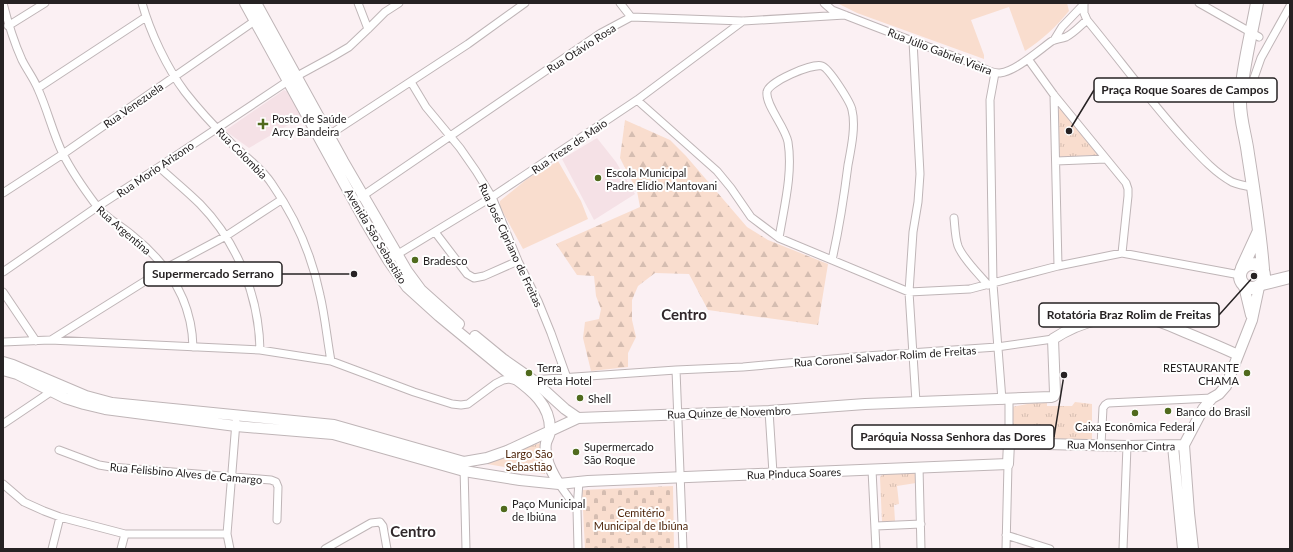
<svg xmlns="http://www.w3.org/2000/svg" width="1293" height="552" font-family="Lato,sans-serif">
	<style>
		.built { fill: #f5e1e6 }
		.grass { fill: #f9ddce }
		.forest { fill: url(#forest-firs) }
		.cemetery { fill: url(#cemetery-stones) }
		.park { fill: url(#park-tufts) }
		.lines { fill: none; stroke-linecap: round; stroke-linejoin: round }
		.minor-casing { stroke: #bfb5b7; stroke-width: 9 }
		.secondary-casing { stroke: #bfb5b7; stroke-width: 12 }
		.primary-casing { stroke: #bfb5b7; stroke-width: 14 }
		.minor { stroke: #fff; stroke-width: 7 }
		.secondary { stroke: #fff; stroke-width: 10 }
		.primary { stroke: #fff; stroke-width: 12 }
		.poi-dot { fill: #506a1d; stroke: #fff; stroke-width: 1.5 }
		.labels { text-anchor: middle; dominant-baseline: central; stroke-width: 4; stroke-linejoin: round; paint-order: stroke }
		.street-label { font-size: 11px; fill: #262223; stroke: #fff }
		.poi-label { font-size: 11px; fill: #262223; stroke: #fff; text-anchor: start }
		.park-label { font-size: 11px; fill: #481e03; stroke: #fff }
		.district-label { font-size: 15px; font-weight: bold; fill: #30272a; stroke: #fff }
		.leader { fill: none; stroke: #262223; stroke-width: 1.5 }
		.callout-dot { fill: #262223; stroke: #fff; stroke-width: 1.5 }
		.callout { fill: #fff; stroke: #262223; stroke-width: 1.5 }
		.callout-label { font-size: 12px; text-anchor: middle; font-weight: bold; fill: #262223 }
	</style>
	<defs>
		<pattern id="forest-firs" width="22" height="20" patternUnits="userSpaceOnUse"><rect width="22" height="20" fill="#f9ddce"/><path d="M5 1l3.5 6h-7zM16 11l3.5 6h-7z" fill="#d5bdb1"/></pattern>
		<pattern id="cemetery-stones" width="16" height="16" patternUnits="userSpaceOnUse"><rect width="16" height="16" fill="#f9ddce"/><path d="M2 7V4a2 2 0 0 1 4 0v3zM10 15v-3a2 2 0 0 1 4 0v3z" fill="#d5bdb1"/></pattern>
		<pattern id="park-tufts" width="24" height="20" patternUnits="userSpaceOnUse"><rect width="24" height="20" fill="#f9ddce"/><path d="M3 7l-1-3M5 7V3M7 7l1-3M15 17l-1-3M17 17v-4M19 17l1-3" fill="none" stroke="#d5bdb1"/></pattern>
	</defs>
	<rect width="100%" height="100%" fill="#fbf0f3"/>
	<path class="built" d="M284,90L288,92L302,117L249,148L227,132L226,130Z
		M597,138L616,162L635,194L594,220L562,159Z"/>
	<path class="grass" d="M837,3H1067L1069,11C1056,27 1043,39 1025,51L1009,7L971,20L984,55V59L857,13Z
		M558,161L581,201L588,219L523,249L500,207V201L527,179Z"/>
	<path class="forest" d="M625,120L670,140L686,156L747,227L768,240L828,264L818,325L708,310L689,274L655,273L638,286L632,300V320L636,337L628,353V367L591,371L583,338L585,322L599,319L601,309L596,296L594,276L577,275L556,244L640,207L637,191L620,158Z"/>
	<path class="cemetery" d="M673,486L674,549H585L582,490Z"/>
	<path class="park" d="M1062,108L1096,152L1097,155L1058,157V110Z
		M1047,400V406H1072L1075,402L1092,404V442L1011,441L1012,407Z
		M540,443V455L545,474L487,464L488,460Z
		M916,472V483L897,486L899,504L894,505L895,521L882,522L880,477L884,473Z"/>
	<g class="lines">
		<defs>
			<path id="minor" d="M3,3C8,23 14,42 22,60C27,70 34,79 38,89C48,111 53,134 63,154C72,172 84,189 96,205C105,218 122,226 133,236C168,264 192,301 193,347
				M142,3C150,32 167,68 185,92C199,110 214,126 230,142C244,156 261,167 272,184C295,217 312,256 320,295C325,316 327,339 331,361
				M358,3L368,29
				M620,3L631,17
				M824,3L832,10C878,28 925,46 972,63C980,66 991,74 1000,73C1016,71 1038,51 1052,41C1056,39 1061,39 1066,37C1074,33 1081,25 1087,20
				M1084,3V13L1087,20C1120,60 1151,103 1186,141C1200,156 1214,172 1232,182C1239,185 1246,186 1253,187
				M1199,3L1259,37
				M8,26L45,3
				M1054,40L1062,27L1084,4
				M913,41L920,174L918,202L913,232L909,292L916,402
				M1028,59L1054,95L1126,183L1128,189V196L1122,253
				M995,73L990,100L993,284L1002,400
				M411,82L426,107L460,148L476,171L492,197L518,261L538,301L551,333L567,378
				M38,88L146,17
				M1249,92L1261,58L1290,6
				M1054,95L1058,266
				M637,100L717,171L731,188L751,217L779,238L909,292L970,289L1058,266L1122,253L1240,275
				M329,135L468,44L525,3
				M1056,161L1106,159
				M159,167C173,180 187,191 200,204C238,243 259,297 260,350
				M3,193L63,154L259,18
				M361,197L601,33L631,17L743,21L845,15
				M954,218C955,227 955,237 958,246C963,259 979,274 988,285
				M435,232L467,274L474,278L484,276L518,261
				M779,238C784,207 793,173 788,142C785,126 765,105 767,92C768,82 812,63 822,66C829,68 851,103 852,110C856,126 851,149 848,165C844,197 839,229 832,260
				M393,257L492,197L637,100L743,21
				M3,272L97,207L159,167L288,81L332,57L349,47L368,29L385,12L399,3
				M3,292L36,341
				M51,340L166,268L226,236L281,200
				M3,342L50,340L260,350L331,361L414,392L452,404L461,405L468,404L495,384L503,380L509,379L517,381
				M676,370L683,549
				M531,380L676,370L743,367L866,356L997,347L1053,339
				M769,411L773,473
				M3,424L52,391L53,388
				M1009,443V399
				M1101,445L1103,408L1105,405L1108,403L1212,398
				M59,450L99,465L111,467L271,480L276,482L278,487L277,520
				M464,467L466,549
				M919,467L921,549
				M872,470L876,549
				M3,484L24,502L44,511L60,517L125,534H227
				M559,484L577,509
				M876,526L921,524
				M1006,535L1050,549
				M52,549L60,517
				M121,549L125,534
				M230,549L227,534L236,422
				M325,549L371,523L380,522L383,526L387,549
				M578,549L577,509L579,482
				M1006,549L1008,464
				M1123,549L1127,446"/>
			<path id="secondary" d="M245,3L366,223L388,260L407,287L439,316L513,377C531,390 551,405 550,431C550,435 547,439 546,443C545,448 546,454 547,458C549,468 554,476 559,484
				M256,3L343,161L407,271L421,290L459,324
				M1244,286L1251,315
				M475,336L503,359L533,380L565,409L578,418
				M3,362L13,365L86,396L112,403L334,425L464,462L487,458L507,451L578,418L769,411L865,404L1051,397L1054,396L1055,393L1053,339C1082,320 1116,312 1150,319C1163,322 1175,328 1187,333C1204,340 1221,347 1238,355
				M3,370L17,374L65,398L84,404L105,409L236,426L333,434L464,471L520,480L559,484L588,481L1008,464L1009,443L1127,446L1184,445
				M1184,445L1203,409L1212,398L1219,394L1226,386L1252,320L1259,287
				M1184,445L1189,513L1193,549
				M1173,446L1183,549"/>
			<path id="primary" d="M1257,3C1251,36 1242,69 1240,103C1240,120 1246,137 1248,154C1254,192 1260,230 1263,269
				M1240 276a12 12 0 1 1 24 0a12 12 0 1 1-24 0Z
				M1242,268L1259,231
				M1262,284L1290,277"/>
		</defs>
		<use href="#minor" class="minor-casing"/>
		<use href="#secondary" class="secondary-casing"/>
		<use href="#primary" class="primary-casing"/>
		<use href="#minor" class="minor"/>
		<use href="#secondary" class="secondary"/>
		<use href="#primary" class="primary"/>
	</g>
	<g class="poi-dot">
		<path d="M261 118h4v4h4v4h-4v4h-4v-4h-4v-4h4z"/>
		<circle cx="598" cy="178" r="4"/>
		<circle cx="415" cy="260" r="4"/>
		<circle cx="529" cy="373" r="4"/>
		<circle cx="1247" cy="373" r="4"/>
		<circle cx="580" cy="398" r="4"/>
		<circle cx="1168" cy="411" r="4"/>
		<circle cx="1135" cy="413" r="4"/>
		<circle cx="576" cy="452" r="4"/>
		<circle cx="504" cy="509" r="4"/>
	</g>
	<g class="labels">
		<g class="street-label">
			<text transform="translate(581 48) rotate(-33)">Rua Otávio Rosa</text>
			<text transform="translate(940 51) rotate(21)">Rua Júlio Gabriel Vieira</text>
			<text transform="translate(133 105) rotate(-35)">Rua Venezuela</text>
			<text transform="translate(569 146) rotate(-34)">Rua Treze de Maio</text>
			<text transform="translate(242 153) rotate(45)">Rua Colombia</text>
			<text transform="translate(155 169) rotate(-34)">Rua Morio Arizono</text>
			<text transform="translate(124 230) rotate(41)">Rua Argentina</text>
			<text transform="translate(376 236) rotate(59)">Avenida São Sebastião</text>
			<text transform="translate(511 245) rotate(65)">Rua José Cipriano de Freitas</text>
			<text transform="translate(885 356) rotate(-4)">Rua Coronel Salvador Rolim de Freitas</text>
			<text transform="translate(729 412) rotate(-2)">Rua Quinze de Novembro</text>
			<text transform="translate(1121 445) rotate(1)">Rua Monsenhor Cintra</text>
			<text transform="translate(186 473) rotate(5)">Rua Felisbino Alves de Camargo</text>
			<text transform="translate(794 473) rotate(-2)">Rua Pinduca Soares</text>
		</g>
		<g class="poi-label">
			<text x="272" y="118">Posto de Saúde<tspan x="272" dy="13">Arcy Bandeira</tspan></text>
			<text x="606" y="172">Escola Municipal<tspan x="606" dy="13">Padre Elídio Mantovani</tspan></text>
			<text x="423" y="260">Bradesco</text>
			<text x="537" y="367">Terra<tspan x="537" dy="13">Preta Hotel</tspan></text>
			<text x="1239" y="367" text-anchor="end">RESTAURANTE<tspan x="1239" dy="13">CHAMA</tspan></text>
			<text x="588" y="398">Shell</text>
			<text x="1176" y="411">Banco do Brasil</text>
			<text x="1135" y="426" text-anchor="middle">Caixa Econômica Federal</text>
			<text x="584" y="446">Supermercado<tspan x="584" dy="13">São Roque</tspan></text>
			<text x="512" y="503">Paço Municipal<tspan x="512" dy="13">de Ibiúna</tspan></text>
		</g>
		<g class="park-label">
			<text x="529" y="453">Largo São<tspan x="529" dy="13">Sebastião</tspan></text>
			<text x="641" y="512">Cemitério<tspan x="641" dy="13">Municipal de Ibiúna</tspan></text>
		</g>
		<g class="district-label">
			<text x="684" y="314">Centro</text>
			<text x="413" y="531">Centro</text>
		</g>
	</g>
	<path class="leader" d="M1069 131L1094 90M354 274L282 274M1254 276L1219 315M1064 375L1054 437"/>
	<g class="callout-dot">
		<circle cx="1069" cy="131" r="4"/>
		<circle cx="354" cy="274" r="4"/>
		<circle cx="1254" cy="276" r="4"/>
		<circle cx="1064" cy="375" r="4"/>
	</g>
	<g class="callout">
		<rect x="1094" y="78" width="183" height="24" rx="4"/>
		<rect x="144" y="262" width="138" height="24" rx="4"/>
		<rect x="1039" y="303" width="180" height="24" rx="4"/>
		<rect x="852" y="425" width="202" height="24" rx="4"/>
	</g>
	<g class="callout-label">
		<text x="1185" y="94">Praça Roque Soares de Campos</text>
		<text x="213" y="278">Supermercado Serrano</text>
		<text x="1129" y="319">Rotatória Braz Rolim de Freitas</text>
		<text x="953" y="441">Paróquia Nossa Senhora das Dores</text>
	</g>
	<rect width="1293" height="552" fill="none" stroke="#262223" stroke-width="8"/>
</svg>
